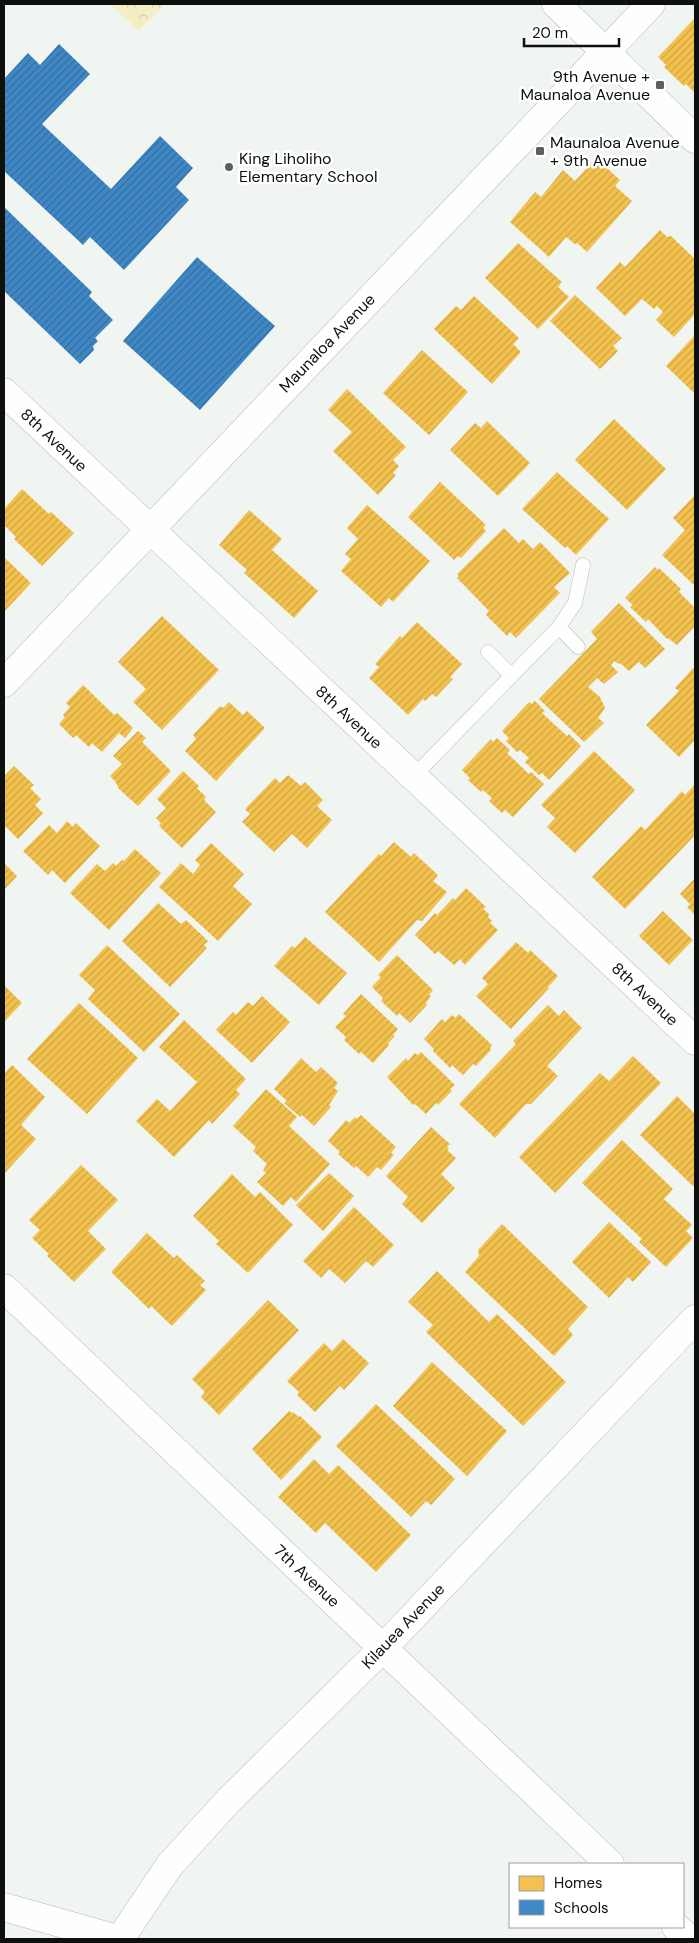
<svg xmlns="http://www.w3.org/2000/svg" width="699" height="1943" font-family="'DM Sans',sans-serif">
	<style>
		.park { fill: url(#park-crowns) }
		.homes { fill: url(#homes-hatch) }
		.schools { fill: url(#schools-hatch) }
		.lines { fill: none; stroke-linecap: round; stroke-linejoin: round }
		.lane-casing { stroke: #b6bab7; stroke-width: 15 }
		.street-casing { stroke: #b6bab7; stroke-width: 29 }
		.secondary-casing { stroke: #b6bab7; stroke-width: 29 }
		.lane { stroke: #fdfefd; stroke-width: 14 }
		.street { stroke: #fdfefd; stroke-width: 28 }
		.secondary { stroke: #fdfefd; stroke-width: 28 }
		.poi-dot { fill: #5d605e; stroke: #fff; stroke-width: 2 }
		.labels { text-anchor: middle; dominant-baseline: central; stroke-width: 5; stroke-linejoin: round; paint-order: stroke }
		.poi-label { font-size: 16px; fill: #0e100e; stroke: #fff; text-anchor: start }
		.street-label { font-size: 16px; fill: #0e100e; stroke: #fff }
	</style>
	<defs>
		<pattern id="park-crowns" width="20" height="18" patternUnits="userSpaceOnUse" patternTransform="scale(1.25)"><rect width="20" height="18" fill="#f4eec3"/><path d="M2 6a3 3 0 1 1 6 0M12 15a3 3 0 1 1 6 0" fill="none" stroke="#d0cba6"/></pattern>
		<pattern id="homes-hatch" width="6" height="6" patternUnits="userSpaceOnUse" patternTransform="scale(1.25)"><rect width="6" height="6" fill="#f2c14e"/><path d="M-1 1l2-2M0 6l6-6M5 7l2-2" fill="none" stroke="#cea543"/></pattern>
		<pattern id="schools-hatch" width="6" height="6" patternUnits="userSpaceOnUse" patternTransform="scale(1.25)"><rect width="6" height="6" fill="#3f88c5"/><path d="M-1 1l2-2M0 6l6-6M5 7l2-2" fill="none" stroke="#336e9e"/></pattern>
	</defs>
	<rect width="100%" height="100%" fill="#f1f5f2"/>
	<path class="park" d="M110,4H165L139,31Z"/>
	<path class="homes" d="M695,18V93L686,84L684,86L664,67L666,65L658,57Z
		M596,158L620,180L615,186L632,201L587,252L577,243L575,244L566,237L549,257L510,222L535,192L541,197L563,170L575,181Z
		M660,230L667,237L671,236L695,259V314L674,337L656,320L663,312L657,306L654,309L642,299L625,316L596,288L620,262L625,267Z
		M518,243L562,282L558,287L569,297L538,329L485,278Z
		M575,295L622,338L613,346L618,351L600,369L550,321Z
		M474,296L519,338L513,344L521,352L492,384L434,329L456,306L461,310Z
		M695,335V394L666,366Z
		M422,350L468,392L429,435L383,393Z
		M347,389L406,447L393,460L399,466L393,473L396,475L378,495L333,451L352,432L328,410Z
		M614,419L666,469L627,510L575,460Z
		M487,421L530,463L498,496L450,450L475,423L481,428Z
		M557,472L609,519L576,555L567,546L565,548L522,509Z
		M440,482L486,525L483,528L486,531L461,558L458,556L454,560L408,517Z
		M22,489L49,514L51,512L74,533L42,566L14,539L16,537L4,525V509Z
		M694,496L695,498V586L662,555L685,530L673,518Z
		M367,505L430,561L393,602L389,598L381,607L341,571L351,559L345,554L358,539L347,528Z
		M249,510L282,539L272,550L318,591L294,618L244,573L247,570L219,545Z
		M504,528L519,543L523,539L533,549L540,542L570,573L554,587L560,593L516,638L510,632L507,636L486,615L489,611L457,578L459,576L457,574Z
		M4,557L31,583L4,612Z
		M655,567L658,570L659,568L681,589L679,592L695,608V626L677,645L668,638L667,639L648,619L646,622L630,607L633,605L625,598Z
		M619,603L665,649L645,668L639,662L629,671L620,663L619,664L614,661L611,665L618,672L604,684L597,678L588,687L600,697L605,708L598,718L604,723L584,742L539,699L597,639L591,632Z
		M162,616L219,670L162,730L133,702L146,689L118,662Z
		M417,622L462,664L450,677L453,679L436,697L432,694L425,701L423,699L408,715L369,678L379,667L375,664L400,636L402,638Z
		M695,666V740L679,757L646,725L679,691L675,688Z
		M83,685L114,715L117,713L133,728L125,738L119,733L102,752L92,743L89,747L76,735L73,738L59,724L65,717L63,715L70,707L66,703Z
		M535,701L545,711L542,713L567,736L569,734L581,746L549,780L542,773L539,775L525,762L529,758L520,750L517,752L506,741L509,738L502,731L529,702L532,704Z
		M229,702L243,715L247,711L265,728L216,781L185,751L196,739L193,735L220,706L223,708Z
		M138,731L146,738L142,742L171,771L138,806L119,789L115,781L110,776L122,764L113,756Z
		M497,738L510,750L507,753L529,774L531,772L544,784L513,817L505,810L502,813L489,801L492,798L483,790L481,792L468,780L470,778L462,770L491,739L493,742Z
		M594,751L635,790L575,853L547,827L555,818L541,805Z
		M14,766L34,785L30,788L41,799L35,805L43,813L18,839L4,825V776Z
		M183,771L199,786L197,788L206,797L204,800L216,812L182,848L159,826L161,823L156,818L166,808L157,799Z
		M288,775L301,786L305,782L323,800L317,806L332,820L307,848L292,834L274,852L242,822L250,814L245,809L275,778L280,783Z
		M695,784V835L625,909L592,877L641,826L645,830L682,791L685,795Z
		M67,821L73,827L76,823L100,846L65,883L52,870L48,875L23,851L49,825L57,833Z
		M394,842L411,857L414,853L438,875L433,881L447,892L422,921L417,920L379,962L325,912L379,854L381,856Z
		M211,843L244,874L233,886L252,904L218,941L159,887L181,863L193,874L200,865L195,860Z
		M135,849L161,873L109,930L70,893L97,864L105,871L113,863L116,866L122,860L124,861Z
		M4,863L17,876L4,890Z
		M695,878V915L687,907L690,904L680,894Z
		M466,888L486,907L483,909L489,914L488,917L492,921L490,923L498,930L465,965L460,959L454,965L438,951L435,954L415,935L435,913L437,915L453,898L455,900Z
		M158,903L181,924L186,920L208,941L204,945L207,948L170,987L122,941Z
		M663,911L693,940L669,965L639,936Z
		M305,937L347,973L319,1005L274,966L292,946L295,948Z
		M516,942L528,953L530,950L558,976L548,987L549,988L511,1029L476,996L488,984L482,978Z
		M107,945L180,1014L144,1052L88,999L95,990L79,975Z
		M397,955L433,990L429,995L431,996L426,1003L427,1005L410,1023L399,1013L397,1016L381,1001L383,998L372,987L381,977L378,975Z
		M4,985L22,1003L5,1021L4,1019Z
		M361,994L398,1029L393,1035L395,1036L388,1043L389,1045L373,1063L361,1052L359,1054L344,1040L346,1037L335,1027L346,1016L343,1014Z
		M262,996L290,1022L252,1063L216,1030L233,1012L236,1015L248,1002L253,1006Z
		M79,1003L138,1058L87,1114L27,1059Z
		M548,1005L559,1016L564,1010L582,1028L547,1066L558,1076L531,1104H526L495,1138L459,1104L516,1044L513,1041Z
		M459,1014L492,1045L490,1048L491,1050L476,1066L473,1064L463,1075L452,1065L450,1068L433,1051L434,1049L424,1039L442,1019L445,1022L452,1015L455,1018Z
		M184,1020L246,1079L236,1090L240,1094L212,1124L209,1120L174,1157L136,1121L157,1099L170,1111L197,1082L159,1047Z
		M421,1052L455,1085L450,1089L452,1091L438,1105L436,1103L426,1114L415,1104L413,1105L387,1077L406,1058L408,1061L415,1053L418,1055Z
		M633,1056L661,1083L555,1193L519,1157L600,1073L609,1081Z
		M301,1058L316,1072L321,1067L338,1083L334,1088L338,1091L329,1105L331,1107L314,1126L302,1115L300,1117L284,1103L287,1101L274,1089Z
		M12,1065L45,1097L21,1125L36,1139L4,1174V1074Z
		M266,1089L297,1117L289,1126L330,1164L296,1202L291,1197L283,1206L257,1182L266,1173L263,1170L267,1164L253,1151L256,1147L233,1126Z
		M677,1096L695,1114V1188L640,1135Z
		M361,1115L396,1147L391,1153L394,1155L381,1170L377,1167L368,1177L356,1166L354,1168L338,1154L340,1152L328,1141L346,1120L349,1123L355,1117L357,1119Z
		M431,1127L450,1144L447,1147L449,1149L447,1150L456,1158L441,1174L455,1188L422,1223L402,1204L408,1197L386,1176Z
		M622,1140L673,1189L664,1199L692,1225L686,1231L693,1238L666,1267L639,1242L642,1239L582,1183Z
		M81,1165L118,1200L88,1231L106,1249L74,1282L47,1256L49,1254L32,1238L40,1230L29,1220Z
		M329,1173L354,1196L323,1231L296,1205Z
		M232,1174L255,1197L260,1192L293,1225L248,1273L216,1244L219,1241L193,1216Z
		M354,1207L394,1245L373,1267L366,1261L345,1283L329,1269L321,1278L303,1261Z
		M609,1222L651,1262L633,1282L628,1277L609,1298L572,1262Z
		M502,1224L588,1307L568,1329L573,1335L554,1356L465,1272L479,1256L478,1250Z
		M147,1233L174,1258L177,1255L205,1281L200,1285L206,1290L172,1326L151,1306L149,1309L111,1272Z
		M437,1271L489,1322L497,1314L566,1382L523,1426L426,1332L433,1325L408,1302Z
		M268,1300L299,1330L219,1415L201,1397L205,1392L192,1379Z
		M343,1339L369,1363L344,1390L340,1386L315,1412L297,1395L299,1392L287,1381L324,1343L332,1351Z
		M432,1362L507,1431L467,1476L393,1406Z
		M376,1404L455,1479L431,1505L426,1501L411,1517L336,1446Z
		M289,1411L292,1413L293,1412L299,1417L300,1416L322,1437L281,1480L252,1449Z
		M314,1459L329,1474L338,1465L411,1535L376,1572L325,1523L316,1533L278,1497Z"/>
	<path class="schools" d="M59,44L90,74L42,124L111,189L160,136L193,168L176,187L189,200L124,270L90,237L83,245L4,171V79L28,53L40,65Z
		M4,207L92,292L89,296L113,320L95,338L98,341L93,346L94,350L80,364L4,291Z
		M197,257L275,326L200,410L123,341Z"/>
	<g class="lines">
		<defs>
			<path id="lane" d="M559,627L578,647
				M488,652L512,676
				M413,777L559,627L575,603L583,565"/>
			<path id="street" d="M556,4L695,139
				M4,392L695,1041
				M4,683L651,4
				M4,1288L610,1864
				M676,1927L689,1939
				M120,1939L169,1866L229,1800L383,1648L695,1319"/>
			<path id="secondary" d="M4,1907L117,1939"/>
		</defs>
		<use href="#lane" class="lane-casing"/>
		<use href="#street" class="street-casing"/>
		<use href="#secondary" class="secondary-casing"/>
		<use href="#lane" class="lane"/>
		<use href="#street" class="street"/>
		<use href="#secondary" class="secondary"/>
	</g>
	<g class="poi-dot">
		<rect x="655" y="80" width="10" height="10" rx="2.5"/>
		<rect x="535" y="146" width="10" height="10" rx="2.5"/>
		<circle cx="229" cy="167" r="5"/>
	</g>
	<g class="labels">
		<g class="poi-label">
			<text x="650" y="76" text-anchor="end">9th Avenue +<tspan x="650" dy="18">Maunaloa Avenue</tspan></text>
			<text x="550" y="142">Maunaloa Avenue<tspan x="550" dy="18">+ 9th Avenue</tspan></text>
			<text x="239" y="158">King Liholiho<tspan x="239" dy="18">Elementary School</tspan></text>
		</g>
		<g class="street-label">
			<text transform="translate(327 343) rotate(-46)">Maunaloa Avenue</text>
			<text transform="translate(54 440) rotate(43)">8th Avenue</text>
			<text transform="translate(349 717) rotate(43)">8th Avenue</text>
			<text transform="translate(645 994) rotate(43)">8th Avenue</text>
			<text transform="translate(307 1576) rotate(43)">7th Avenue</text>
			<text transform="translate(403 1626) rotate(-46)">Kilauea Avenue</text>
		</g>
	</g>
	<rect width="699" height="1943" fill="none" stroke="#0e100e" stroke-width="10"/>
	<rect x="509" y="1863" width="175" height="65" fill="#ffffff" stroke="#9f9f9f"/>
	<rect x="519" y="1876" width="25" height="15" fill="#f2c14e" stroke="#9f9f9f"/>
	<text x="554" y="1888" font-size="15" fill="#0e100e">Homes</text>
	<rect x="519" y="1900" width="25" height="15" fill="#3f88c5" stroke="#9f9f9f"/>
	<text x="554" y="1913" font-size="15" fill="#0e100e">Schools</text>
	<path d="M524 38v8h95v-8" fill="none" stroke="#0e100e" stroke-width="2.5"/>
	<text x="532" y="38" font-size="15" fill="#0e100e" stroke="#ffffff" stroke-width="4" paint-order="stroke">20 m</text>
</svg>
